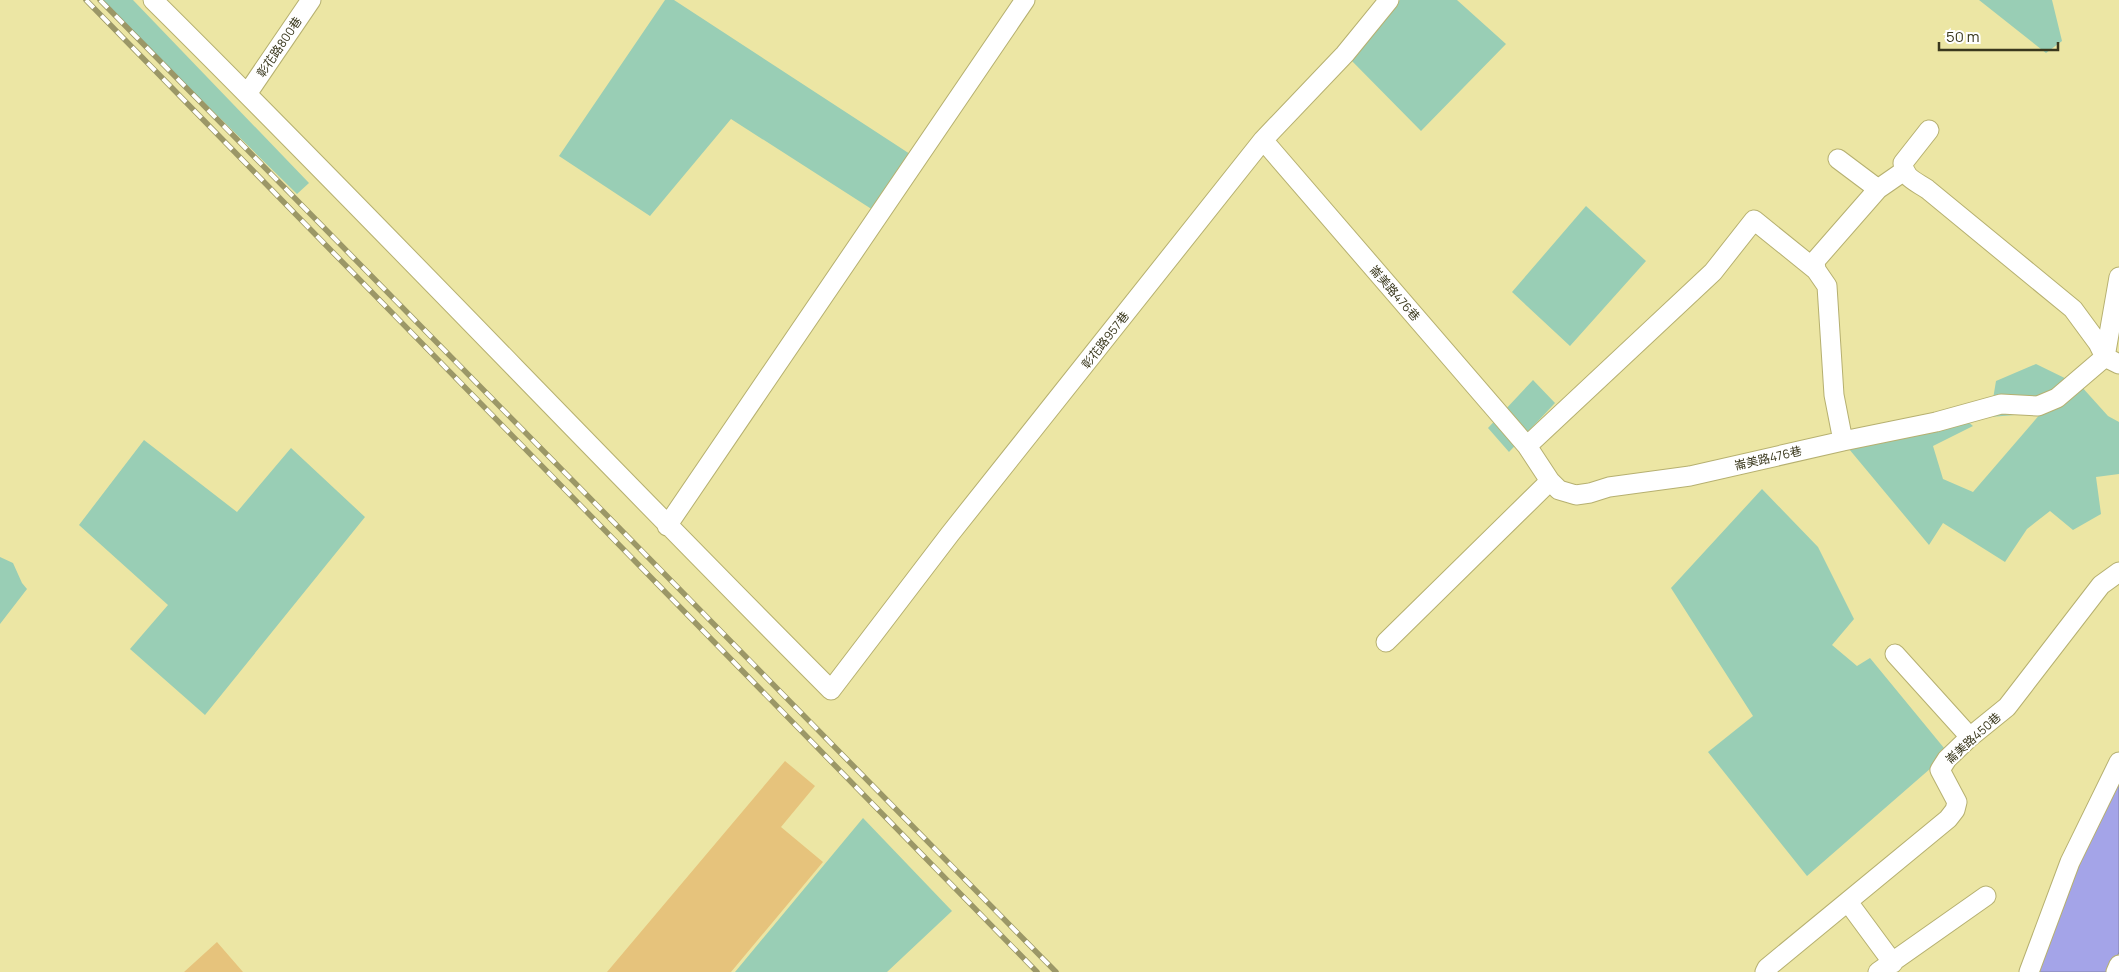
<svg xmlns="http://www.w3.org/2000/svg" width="2119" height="972" font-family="Manrope,'Noto Sans TC',sans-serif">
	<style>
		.green { fill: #99ceb5 }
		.water { fill: #a4a4e8; stroke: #8484ab }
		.building { fill: #e6c37c }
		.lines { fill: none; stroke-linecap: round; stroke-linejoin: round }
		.minor-casing { stroke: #b6b070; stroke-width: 21 }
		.minor { stroke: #fff; stroke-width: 19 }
		.rail-casing { stroke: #9b9767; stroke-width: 5.5 }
		.rail { stroke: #fff; stroke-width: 4; stroke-dasharray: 11; stroke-linecap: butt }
		.labels { text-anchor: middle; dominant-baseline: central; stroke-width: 4; stroke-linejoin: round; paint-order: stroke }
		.street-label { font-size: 12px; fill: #3a381d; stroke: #fff }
	</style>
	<rect width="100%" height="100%" fill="#ece6a4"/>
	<path class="green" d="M100,0H133L309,183L297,194Z
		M665,0H674L910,154L873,210L731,119L650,216L559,156Z
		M1400,0H1457L1506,44L1421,131L1349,58Z
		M1979,0H2052L2062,41L2046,53Z
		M1586,206L1646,261L1570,346L1512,292Z
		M2036,364L2081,386L2108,416L2119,422V474L2096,477L2101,514L2073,530L2050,511L2027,529L2005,562L1943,523L1929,545L1849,449L1966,420L1973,426L1933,446L1943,479L1973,492L2041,413L1990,417L1996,381Z
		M1533,380L1555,403L1509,452L1488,428Z
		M144,440L237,512L291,448L365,517L205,715L130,649L168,605L79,525Z
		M1762,489L1818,547L1854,619L1832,645L1857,666L1870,658L1944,748L1931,768L1807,876L1708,752L1753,716L1671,588Z
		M0,557L13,563L22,583L27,589L0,624Z
		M863,818L952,911L887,972H735Z"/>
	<path class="water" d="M2119,781V952L2111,972H2033L2092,831Z"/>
	<path class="building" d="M785,761L815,786L781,827L823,862L731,972H607Z
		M217,942L243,972H184Z"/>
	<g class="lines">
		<defs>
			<path id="minor" d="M153,0C382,227 603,462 831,690L950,534L1263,140L1345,54L1389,0
				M247,94L311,0
				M1929,130L1903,163C1904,178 1915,181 1927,189L2073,309L2098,343L2105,357
				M1263,140L1527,446L1550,481L1559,490L1576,495L1590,493L1609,487L1690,476L1843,441L1936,422L2001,404L2038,406L2057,398L2105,357L2119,364
				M1838,159L1878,189
				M2105,357L2119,277
				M1843,441L1834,395L1827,286L1816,270L1815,261L1878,189L1904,171
				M1527,446L1713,272L1754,220L1816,270
				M667,526L1025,0
				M1386,642L1550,481
				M1895,654L1970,737
				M1848,902L1893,963
				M1765,972L1767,968L1948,819L1955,810L1957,802L1940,770L1947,759L1970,737L2007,707L2101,585L2119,572
				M1878,972L1986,896
				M2029,972L2070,862L2119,762
				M2116,972L2119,965"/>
		</defs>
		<use href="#minor" class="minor-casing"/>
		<use href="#minor" class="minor"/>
		<defs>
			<path id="rail" d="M86,0L1037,972
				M100,0L1056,972"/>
		</defs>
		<use href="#rail" class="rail-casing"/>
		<use href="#rail" class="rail"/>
	</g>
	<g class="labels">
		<g class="street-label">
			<text transform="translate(279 47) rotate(-56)">彰花路800巷</text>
			<text transform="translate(1395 293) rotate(49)">崙美路476巷</text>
			<text transform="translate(1105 340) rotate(-52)">彰花路957巷</text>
			<text transform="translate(1768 458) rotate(-13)">崙美路476巷</text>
			<text transform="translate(1973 738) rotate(-42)">崙美路450巷</text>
		</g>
	</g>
	<path d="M1939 42v8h119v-8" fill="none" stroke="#3a381d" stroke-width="2.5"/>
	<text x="1946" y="42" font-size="15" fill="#3a381d" stroke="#ffffff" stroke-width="4" paint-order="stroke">50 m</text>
</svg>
